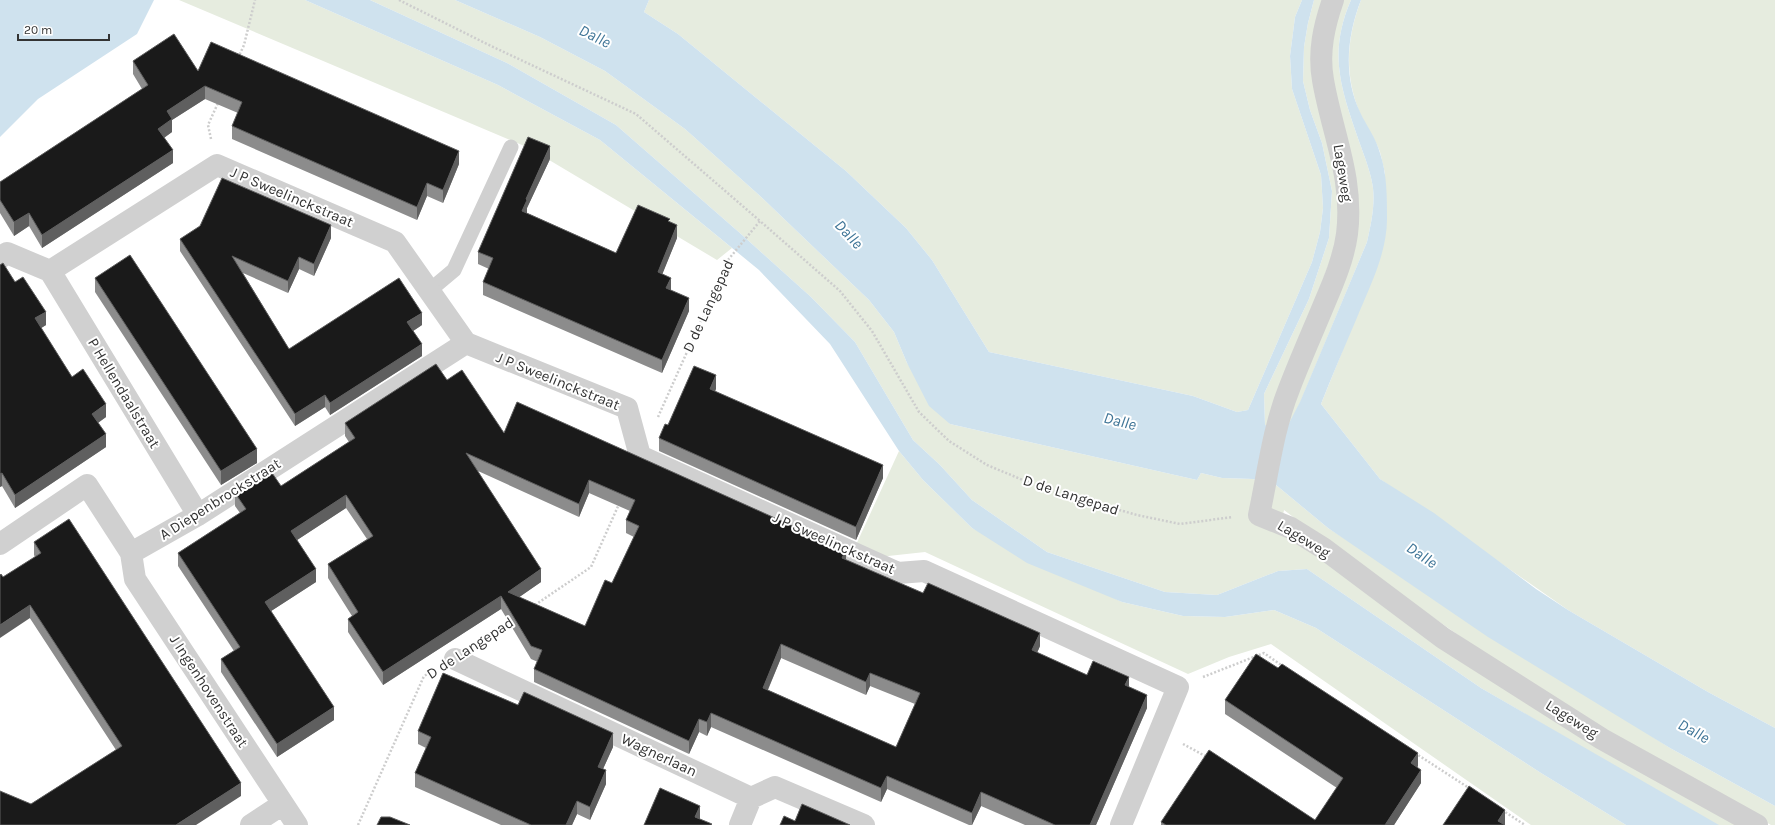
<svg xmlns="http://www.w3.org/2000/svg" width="1775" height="825" font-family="Karla,sans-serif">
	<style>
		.green { fill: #e6ecdf }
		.water { fill: #cfe2ee }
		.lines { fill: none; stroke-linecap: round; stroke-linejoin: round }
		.path { stroke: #cdcdcd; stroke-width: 2.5; stroke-dasharray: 2 2; stroke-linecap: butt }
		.lane { stroke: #d0d0d0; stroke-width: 15 }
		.street { stroke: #d0d0d0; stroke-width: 22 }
		.wall { fill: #8c8c8c; fill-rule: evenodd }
		.shaded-wall { fill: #5f5f5f }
		.building { fill: #1a1a1a; stroke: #5f5f5f; fill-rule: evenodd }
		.labels { text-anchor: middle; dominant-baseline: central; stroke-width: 4; stroke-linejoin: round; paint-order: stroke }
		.street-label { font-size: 15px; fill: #333; stroke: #fff }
		.water-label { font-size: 16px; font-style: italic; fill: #3f7597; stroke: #fff }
	</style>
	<rect width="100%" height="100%" fill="#fff"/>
	<path class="green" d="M179,0H305L498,85L600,140L732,248L717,260L529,148Z
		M370,0H455L540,37L605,71L685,129L759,195L869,300L894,332L907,363L950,424L1197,480L1201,473L1222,478L1253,479L1276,485L1328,528L1670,748L1775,806V825H1771L1607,733L1514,674L1331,546L1284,510L1280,531L1746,825H1715L1481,688L1307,569L1278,571L1217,595L1165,592L1047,552L972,500L940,465L913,440L855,342L811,297L741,234L616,125L507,63Z
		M649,0H1302L1295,17L1290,56L1292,89L1321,175L1323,208L1320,232L1312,262L1248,410L1237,412L1193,396L989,352L932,260L906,228L846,171L678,34L644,12Z
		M1314,0H1326L1333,140L1340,234L1268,426L1265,425L1264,394L1309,299L1329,238L1332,191L1322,143L1310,110L1303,81L1304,47L1308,23Z
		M1339,0H1351C1327,55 1342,91 1360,144C1365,158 1371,173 1373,188C1375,206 1371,224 1367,242L1300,403L1287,429L1289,404L1343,273L1329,74V46Z
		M1361,0H1775V728L1708,692L1568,610L1380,479L1321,404L1342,352L1385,173C1383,166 1382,159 1380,152C1375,138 1365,125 1359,111C1344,73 1347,37 1361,0Z
		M899,451L923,480L972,528L1122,602L1183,616L1225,617L1274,610L1316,628L1541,773L1626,825H1531L1271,644L1229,657L1188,674L925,552L879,557L855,547Z"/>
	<path class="water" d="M0,0H154L137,34L38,99L0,137Z
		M305,0H370L507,63L616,125L741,234L811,297L855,342L913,440L940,465L972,500L1047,552L1165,592L1217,595L1278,571L1307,569L1481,688L1719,825H1626L1541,773L1316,628L1274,610L1225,617L1183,616L1122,602L1027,563L972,528L923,480L899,451L830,344L759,270L600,140L498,85Z
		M455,0H649L644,12L678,34L846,171L906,228L932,260L989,352L1193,396L1237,412L1248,410L1312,262L1320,232L1323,208L1321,175L1292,89L1290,56L1295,17L1302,0H1314L1308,23L1304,47L1303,81L1310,110L1322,143L1332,191L1329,238L1309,299L1264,394L1265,425L1286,429L1300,402L1367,242C1371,224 1375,206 1373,188C1371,173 1365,158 1360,144C1342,91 1327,55 1351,0H1361C1347,36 1343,76 1360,112C1366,125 1376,138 1380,153C1387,173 1387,197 1387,219C1387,254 1369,288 1356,320C1344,348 1332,376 1321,404L1380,479L1434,513L1536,589L1568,610L1708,692L1775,728V806L1670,748L1488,637L1328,528L1276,485L1253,479L1222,478L1201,473L1197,480L950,424L929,406L907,363L894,332L869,300L759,195L685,129L605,71L540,37Z"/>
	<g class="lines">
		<path class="path" d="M399,0L491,46L636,114L760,221
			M238,58L244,45L255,0
			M211,139L208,125L218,103
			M658,417L728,260L760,221L840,291L872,331L919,412L949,441L987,465L1042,488L1137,515L1180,524L1233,517
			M535,605L591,567L619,504
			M482,641L511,621
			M1203,677L1264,653L1284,667
			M1183,744L1207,757
			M1415,753L1469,788
			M1502,810L1525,825
			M358,825L424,676L431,672"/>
		<path class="lane" d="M429,291L454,270L511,147"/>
		<path class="street" d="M1333,0C1324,26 1318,52 1323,80C1332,133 1354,178 1347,234C1344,257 1334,281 1325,302C1313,331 1300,360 1289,389C1273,429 1268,473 1259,515L1291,528L1323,548L1443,638L1602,739L1757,825
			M0,258L7,253L50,271L217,165L395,242L466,343L627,408L640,456L898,573L924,571L1178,687L1121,825
			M50,271L198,515
			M0,544L87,485L131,553L198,515L466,343
			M131,553L135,579L297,825
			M455,659L751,798L775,787L864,825
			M251,825L283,804
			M740,825L751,798"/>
	</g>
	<path class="wall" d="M133,61L198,71L459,164L443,203L427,196L417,220L232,139V126L238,113L205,99L172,120V132L164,138L173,163L42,248L29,226L14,236L0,213V182L142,89L133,74Z
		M550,159L527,208V213L616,253L670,222L677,238L662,274L671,290L689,311L662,373L483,295V282L489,269L478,264V252Z
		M331,238L314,276L299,269L288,293L243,273L289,349L422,325L413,331L422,356L330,415L325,407L295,426L180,251V239Z
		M95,278L257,463L221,485L95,292Z
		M15,282L46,325L41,328L72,377L106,417L98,423L106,447L15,508L2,486L0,487Z
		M447,380L504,433L846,560L1040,646L1037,653L1087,675L1129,687L1147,708L1096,825H1025L981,806L972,825H969L887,789L881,802L711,727L707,736L699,732L689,754L534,682V669L538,662L531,659L501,609L383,685L348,632V619L352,616L328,578V564L367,539L346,508L297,540L316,582L271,611L334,720L277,757L221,672V659L234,651L178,566V553L240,513L235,506V493L281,486L349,442L345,436V423ZM478,471L579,517L589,493L630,511L626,520V533L634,537L612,583L585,626L519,597L541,582ZM781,658L866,695L870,686L915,704L896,747L768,690Z
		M716,389L715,391L883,478L856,540L659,451V438L668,425Z
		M34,542L241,796L31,804L116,750L3,577L35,557L34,555Z
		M1225,700L1418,766L1417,767L1421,783L1394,825H1161V822L1315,820L1337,788L1225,714Z
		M418,731L613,747L603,769L606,784L590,820L577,814L572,825H501L415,787V773L426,748L418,744Z"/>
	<path class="shaded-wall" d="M205,86V99L172,120V132L158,142V129L167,111Z
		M550,146V159L527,208V213L522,224V211L526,199Z
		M173,150V163L42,248V235Z
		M459,151V164L443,203V190Z
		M427,183V196L417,220V207Z
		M29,213V226L14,236V222Z
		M331,225V238L314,276V264Z
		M677,225V238L658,285V272Z
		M299,257V269L288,293V281Z
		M671,278V291L666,288Z
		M689,298V311L662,373V360Z
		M46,312V325L35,332V318Z
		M422,313V325L407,335V322Z
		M422,344V356L330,415V403Z
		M716,375V389L710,403V389Z
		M325,395V407L295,426V414Z
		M106,404V417L92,427V414Z
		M106,434V447L15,508V495Z
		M257,449V463L221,485V471Z
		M883,465V478L856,540V527Z
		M2,473V486L0,487V474Z
		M589,480V493L579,517V504Z
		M346,495V508L291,544V531Z
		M846,550V563L842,558Z
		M316,569V582L265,615V602Z
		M541,569V582L508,605V592Z
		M501,596V609L383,685V672Z
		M30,605V618L0,638V625Z
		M1040,633V646L1032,664V650Z
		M781,644V658L763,701V688Z
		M870,673V686L866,695V682Z
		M1129,677V691L1125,685Z
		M1147,695V708L1096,825H1090Z
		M334,707V720L277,757V744Z
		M711,713V727L707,736V722Z
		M699,719V732L689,754V741Z
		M613,733V747L598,780V767Z
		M1418,753V766L1411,776V763Z
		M606,770V784L590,820V807Z
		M1421,770V783L1394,825H1385Z
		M887,776V789L881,802V788Z
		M241,783V796L196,825H176Z
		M981,792V806L972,825V813Z
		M577,801V814L572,825H566Z
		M700,806V820L695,817Z
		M1505,810V824L1504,825L1498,821Z"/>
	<path class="building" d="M174,34L198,71L211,42L459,151L443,190L427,183L417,207L232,126L242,102L205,86L167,111L172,119L158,129L173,150L42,235L29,213L14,222L0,200V182L148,85L133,61Z
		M528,137L550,146L526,199L527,200L522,211L616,253L638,205L670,219L668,221L677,225L658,272L671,278L666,288L689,298L662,360L483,282L493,258L478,252Z
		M222,178L331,225L314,264L299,257L288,281L232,256L289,349L399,278L422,313L407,322L422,344L330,403L325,395L295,414L180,239L200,226Z
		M130,255L257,449L221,471L95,278Z
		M3,263L15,282L23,277L46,312L35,318L72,377L83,369L106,404L92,414L106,434L15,495L2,473L0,474V265Z
		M436,364L447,380L462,370L504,433L517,402L846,550L842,558L923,593L928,583L1040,633L1032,650L1087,675L1093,661L1129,677L1125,685L1147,695L1090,825H1055L981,792L972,813L887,776L881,788L711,713L707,722L699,719L689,741L534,669L542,650L531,646L501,596L383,672L348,619L358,612L328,564L373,536L346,495L291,531L316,569L265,602L334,707L277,744L221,659L240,647L178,553L246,509L235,493L270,470L281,486L355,438L345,423ZM466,453L579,504L589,480L635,500L626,520L639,526L612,583L605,580L585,626L508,592L541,569ZM781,644L866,682L870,673L920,693L896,747L763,688Z
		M694,366L716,375L710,389L883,465L856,527L659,438L665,424L668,425Z
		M69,519L241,783L176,825H0V791L31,804L122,746L30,605L0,625V575L1,574L3,577L41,553L34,542Z
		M1256,654L1278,668L1282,664L1418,753L1411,763L1421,770L1385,825H1166L1161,822L1209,750L1315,820L1343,778L1225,700Z
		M443,673L518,705L524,692L613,733L598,767L606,770L590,807L577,801L566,825H531L415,773L431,737L418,731Z
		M1469,786L1505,810L1498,821L1505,825H1443Z
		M660,788L700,806L695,817L712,824L711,825H644Z
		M802,804L850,825H780L784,816L795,821Z
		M381,817H390L410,825H377Z"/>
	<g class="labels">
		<g class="street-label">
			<text transform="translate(1343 173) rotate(81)">Lageweg</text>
			<text transform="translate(292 197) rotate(23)">J P Sweelinckstraat</text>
			<text transform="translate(708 306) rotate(-65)">D de Langepad</text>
			<text transform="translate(558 381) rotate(22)">J P Sweelinckstraat</text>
			<text transform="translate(124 393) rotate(59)">P Hellendaalstraat</text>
			<text transform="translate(1071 495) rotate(18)">D de Langepad</text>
			<text transform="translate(220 499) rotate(-32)">A Diepenbrockstraat</text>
			<text transform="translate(1304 539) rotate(31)">Lageweg</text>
			<text transform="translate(834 543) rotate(24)">J P Sweelinckstraat</text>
			<text transform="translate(470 648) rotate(-33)">D de Langepad</text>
			<text transform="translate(209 691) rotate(57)">J Ingenhovenstraat</text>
			<text transform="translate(1572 719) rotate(32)">Lageweg</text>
			<text transform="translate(659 755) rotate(25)">Wagnerlaan</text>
		</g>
		<g class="water-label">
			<text transform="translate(595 36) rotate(26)">Dalle</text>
			<text transform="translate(849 234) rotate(47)">Dalle</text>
			<text transform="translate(1120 421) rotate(14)">Dalle</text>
			<text transform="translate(1422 555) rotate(34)">Dalle</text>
			<text transform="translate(1694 731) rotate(29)">Dalle</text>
		</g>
	</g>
	<path d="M18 34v6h91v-6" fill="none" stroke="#333333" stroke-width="2"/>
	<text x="24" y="34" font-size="12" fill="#333333" stroke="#ffffff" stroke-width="3" paint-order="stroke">20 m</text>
</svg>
